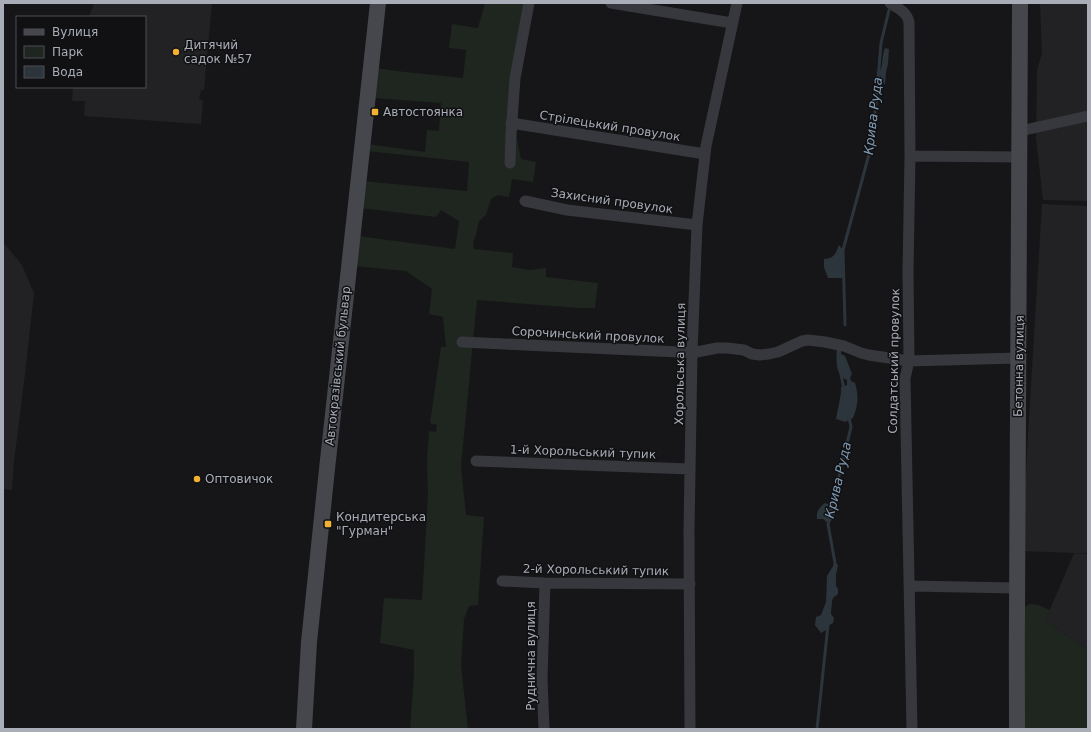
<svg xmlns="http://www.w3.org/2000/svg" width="1091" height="732" font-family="'DejaVu Sans',sans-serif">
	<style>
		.built { fill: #222225 }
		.green { fill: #1e261f }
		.water { fill: #2c353c }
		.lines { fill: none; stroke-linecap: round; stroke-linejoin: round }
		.stream { stroke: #2c353c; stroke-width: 3 }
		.street { stroke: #37383d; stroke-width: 11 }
		.secondary { stroke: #45474d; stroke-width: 16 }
		.poi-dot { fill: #f2b134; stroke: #111113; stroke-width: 1.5 }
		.labels { text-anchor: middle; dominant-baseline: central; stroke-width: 3; stroke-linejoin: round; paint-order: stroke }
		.poi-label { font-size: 12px; fill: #a8adb8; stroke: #111113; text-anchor: start }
		.street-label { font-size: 12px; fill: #a8adb8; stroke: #111113 }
		.water-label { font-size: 13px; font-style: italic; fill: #7f9bb3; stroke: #111113 }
	</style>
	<rect width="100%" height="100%" fill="#161618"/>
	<path class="built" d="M94,3H212L204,90H201L199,100H203L201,124L84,116L85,101H72L73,87H145V17H89Z
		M1040,3H1088V201L1043,200L1036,138L1037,70L1042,53Z
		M1042,204L1088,206V553H1075L1088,554V649L1045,621L1074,553L1021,551Z
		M3,243H4L22,265L34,293L25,374L14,462L12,490L3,489Z"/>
	<path class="green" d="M485,3H534L518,84L516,134L521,159L536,162L533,182L512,179L509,197L498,195L491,199L486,215L479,221L476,235L473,242L474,249L513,253L512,267L530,270L546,268V277L598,283L595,308H579L477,300L461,466L466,515L484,517L478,605L469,606L464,619L461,666L468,729H410L414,673V650L380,643L384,598L422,600L428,496L427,459L429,431L436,432L437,425L430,423L441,347H446L443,317L429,314L432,289L406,271L354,266L358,236L455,249L459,221L441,210L436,217L360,208L362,181L467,191L469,162L367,151V144L425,152L427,130L439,131L441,103L374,98L376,68L396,71L463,78L466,50L449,48L452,24L478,28Z
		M1029,604L1038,605L1050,610L1045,621L1088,649V729H1024L1025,607Z"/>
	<path class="water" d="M885,48L889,49L888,64L886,72L885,85L882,81L880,75L876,72L881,69C883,62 882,55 885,48Z
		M839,245L843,250L844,278H828L824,267V259C834,258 835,255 839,245Z
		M837,349L841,350V354L845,356L852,374L850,378L851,381L855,383C859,396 858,406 853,418L845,422L836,419L841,393V387L847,385V380C835,376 836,359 837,349Z
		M825,503C837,506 838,517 828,523L823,519H817C816,511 819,508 825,503Z
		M835,563L838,565L836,575V586L838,589V594C827,602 826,608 834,618L833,623L828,626V629L821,633L815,625L816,617L821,615L826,602L827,576Z"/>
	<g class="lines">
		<path class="stream" d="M876,105L881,43L889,10
			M845,325L843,250L871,147L875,112
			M841,374L844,390
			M831,509L851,427L849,417
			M829,521L828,524L835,563V566
			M829,616L831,598
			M817,729L828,625"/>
		<path class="street" d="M611,3L732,23
			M890,3C899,9 907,12 909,22L910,156L908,272L909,361L905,378L912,729
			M511,123L705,154
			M1020,131L1088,116
			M910,156L1020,157
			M510,163L511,134L515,78L529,3
			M525,201L567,210L697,225
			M462,342L679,352L692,353L717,348H727L744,350L752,354L760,355L769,354L778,352L802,341L808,340L825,342L844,346L861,353L869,355L909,361L1019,358
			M476,461L690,469
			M502,581L545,583L690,584
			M909,586L1016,588
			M544,729L542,678L545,583
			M690,729L689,531L692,353L697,225L706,146L737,3"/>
		<path class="secondary" d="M304,729L309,642L327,469L378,3
			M1017,729C1016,487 1020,245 1020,3"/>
	</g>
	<g class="poi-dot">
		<circle cx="176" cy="52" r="4"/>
		<rect x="371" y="108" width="8" height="8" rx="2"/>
		<circle cx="197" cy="479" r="4"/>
		<rect x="324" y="520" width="8" height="8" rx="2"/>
	</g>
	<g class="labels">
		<g class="poi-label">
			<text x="184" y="45">Дитячий<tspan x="184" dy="14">садок №57</tspan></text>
			<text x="383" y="112">Автостоянка</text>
			<text x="205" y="479">Оптовичок</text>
			<text x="336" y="517">Кондитерська<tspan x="336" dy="14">"Гурман"</tspan></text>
		</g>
		<g class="street-label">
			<text transform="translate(610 126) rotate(9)">Стрілецький провулок</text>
			<text transform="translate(612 201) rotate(8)">Захисний провулок</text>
			<text transform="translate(588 335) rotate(3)">Сорочинський провулок</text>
			<text transform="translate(894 361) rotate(-89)">Солдатський провулок</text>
			<text transform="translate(680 364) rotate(-89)">Хорольська вулиця</text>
			<text transform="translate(338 366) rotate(-84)">Автокразівський бульвар</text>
			<text transform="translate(1019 366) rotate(-89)">Бетонна вулиця</text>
			<text transform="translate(583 452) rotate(2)">1-й Хорольський тупик</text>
			<text transform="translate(596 570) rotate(1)">2-й Хорольський тупик</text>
			<text transform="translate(531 656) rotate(-90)">Руднична вулиця</text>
		</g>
		<g class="water-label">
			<text transform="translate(873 116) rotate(-83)">Крива Руда</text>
			<text transform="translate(838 480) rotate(-77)">Крива Руда</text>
		</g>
	</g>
	<rect width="1091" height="732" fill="none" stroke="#a8adb8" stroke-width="8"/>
	<rect x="16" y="16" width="130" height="72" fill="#111113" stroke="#4d4f55"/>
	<rect x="24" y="29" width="20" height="6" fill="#45474d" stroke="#4d4f55"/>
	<text x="52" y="36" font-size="12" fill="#a8adb8">Вулиця</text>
	<rect x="24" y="46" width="20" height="12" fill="#1e261f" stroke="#4d4f55"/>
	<text x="52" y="56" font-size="12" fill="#a8adb8">Парк</text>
	<rect x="24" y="66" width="20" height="12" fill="#2c353c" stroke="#4d4f55"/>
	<text x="52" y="76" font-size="12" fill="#a8adb8">Вода</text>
</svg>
